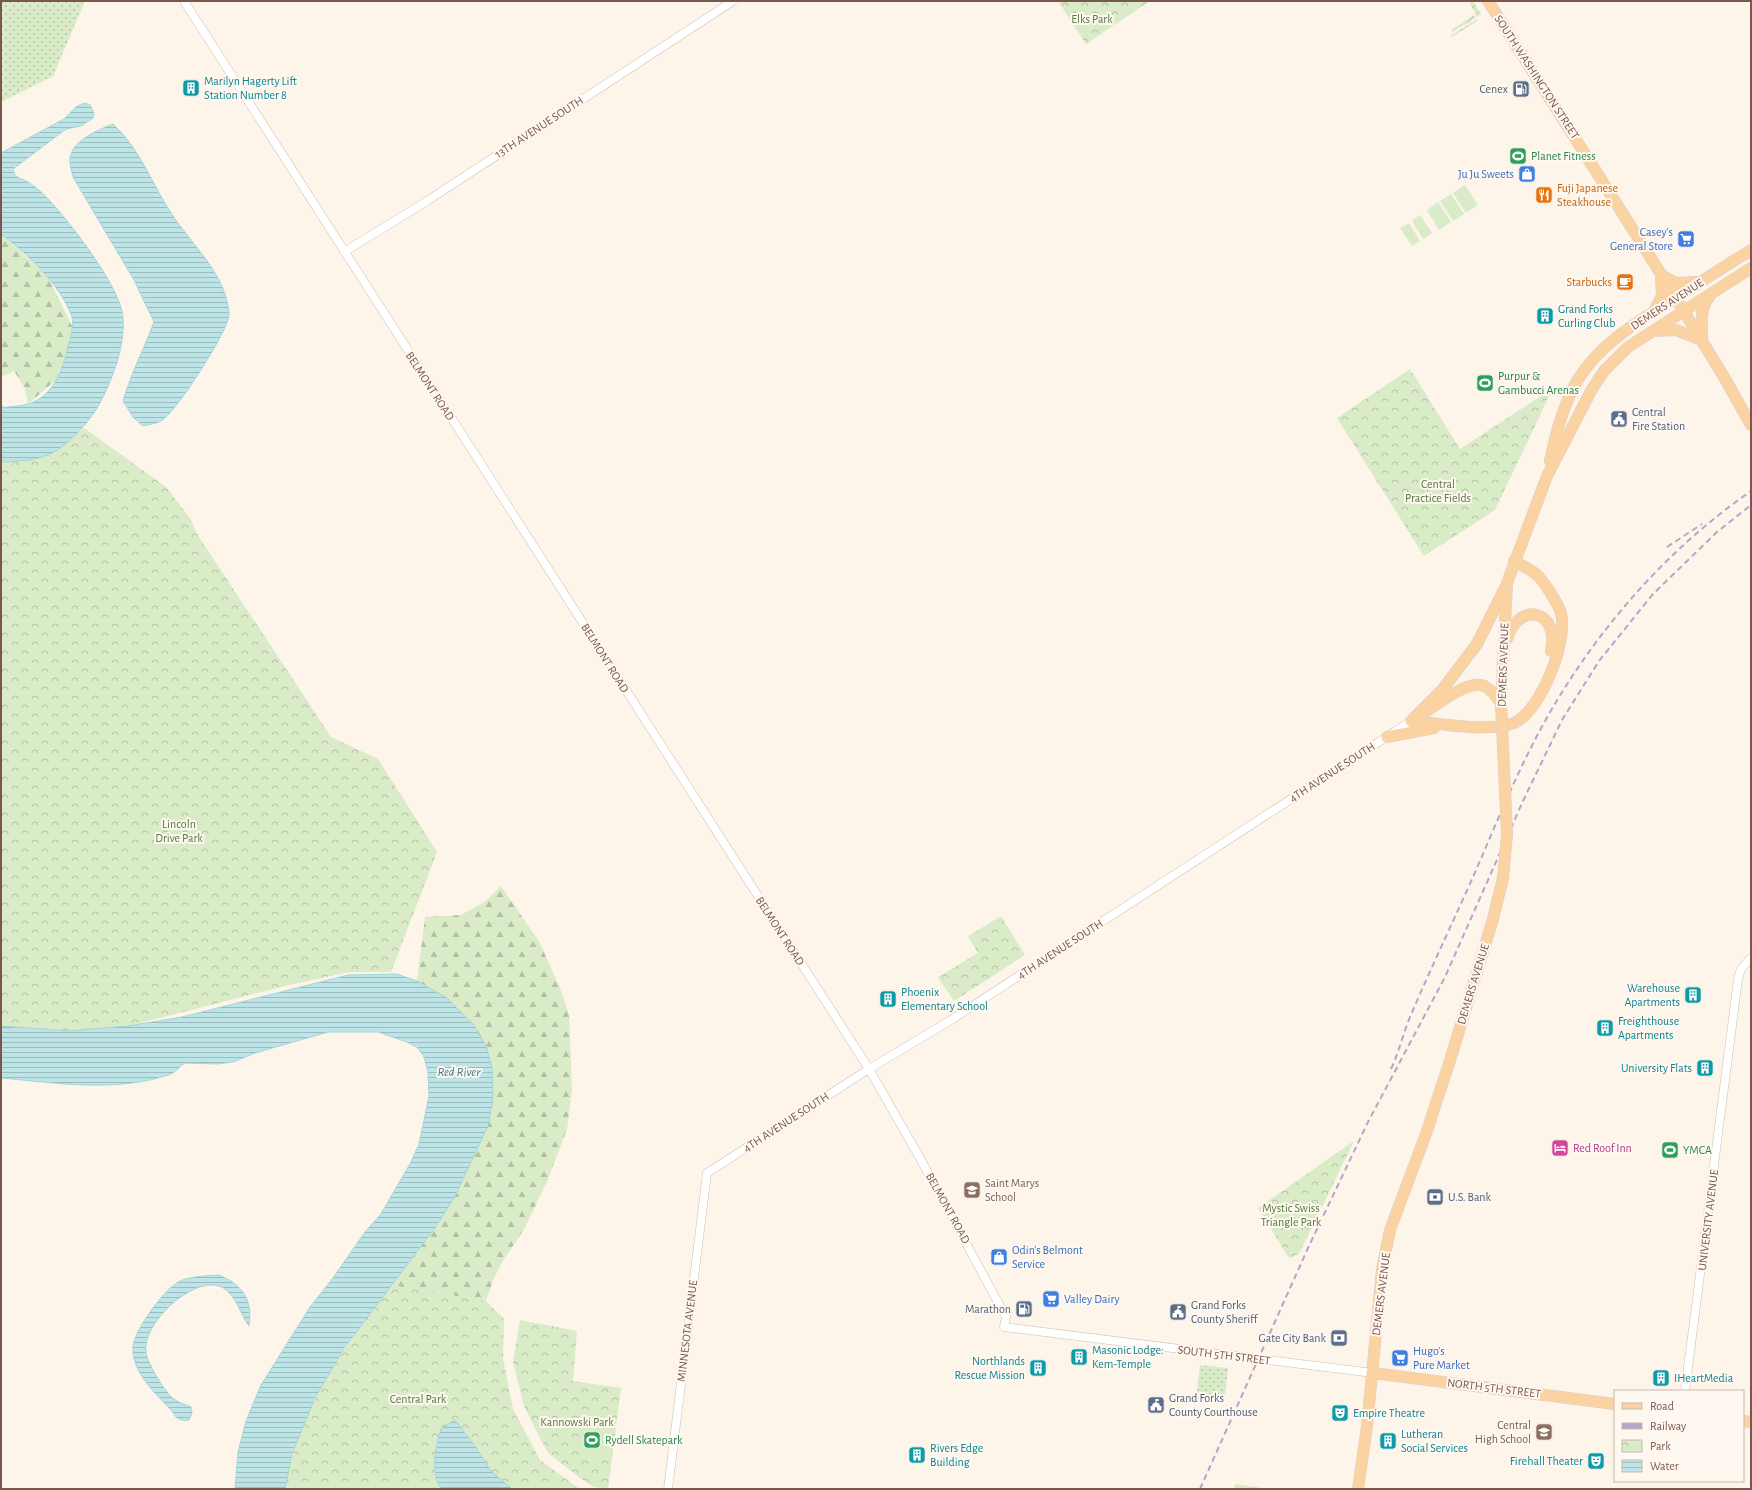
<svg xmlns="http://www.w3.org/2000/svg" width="1752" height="1490" font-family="'Alegreya Sans',sans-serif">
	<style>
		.grass { fill: url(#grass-dots) }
		.forest { fill: url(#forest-firs) }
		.park { fill: url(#park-crowns) }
		.garden { fill: url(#garden-furrows) }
		.pitch { fill: #d9ebc7 }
		.water { fill: url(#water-rules); stroke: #a3d6d9 }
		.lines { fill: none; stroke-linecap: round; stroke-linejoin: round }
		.minor-casing { stroke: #d2bdb1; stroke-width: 9 }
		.major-casing { stroke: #d9d0cd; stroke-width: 12 }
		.minor { stroke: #fff; stroke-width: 8 }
		.major { stroke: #fbd2a2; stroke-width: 11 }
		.rail { stroke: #b5a6c8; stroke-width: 2; stroke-dasharray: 6 4; stroke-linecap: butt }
		.major-bridge-casing { stroke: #d9d0cd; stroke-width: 12; stroke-linecap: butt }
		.major-bridge { stroke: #fbd2a2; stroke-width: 11 }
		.labels { text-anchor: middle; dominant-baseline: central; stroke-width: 4; stroke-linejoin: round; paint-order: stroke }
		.park-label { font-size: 12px; fill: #567941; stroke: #fff8f1 }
		.street-label { font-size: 12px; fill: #79584c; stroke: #fff8f1 }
		.culture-label { font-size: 12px; fill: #0d838f; stroke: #fff8f1; text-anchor: start }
		.service-label { font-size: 12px; fill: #4e5e75; stroke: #fff8f1; text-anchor: start }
		.leisure-label { font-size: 12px; fill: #27864d; stroke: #fff8f1; text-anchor: start }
		.shop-label { font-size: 12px; fill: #366cbe; stroke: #fff8f1; text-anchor: start }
		.food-label { font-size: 12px; fill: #c56008; stroke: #fff8f1; text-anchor: start }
		.hotel-label { font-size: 12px; fill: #b23c85; stroke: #fff8f1; text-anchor: start }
		.education-label { font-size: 12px; fill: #785e54; stroke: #fff8f1; text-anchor: start }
		.water-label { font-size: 13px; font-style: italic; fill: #3f787e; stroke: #fff8f1 }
	</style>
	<defs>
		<pattern id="grass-dots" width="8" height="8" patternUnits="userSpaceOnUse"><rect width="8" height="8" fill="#d9ebc7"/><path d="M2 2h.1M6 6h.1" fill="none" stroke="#b5c1a4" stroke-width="1.8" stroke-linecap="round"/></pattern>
		<pattern id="forest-firs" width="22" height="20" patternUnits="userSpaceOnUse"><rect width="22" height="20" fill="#d9ebc7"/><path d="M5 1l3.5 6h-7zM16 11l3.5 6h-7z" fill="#b5c1a4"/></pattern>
		<pattern id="park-crowns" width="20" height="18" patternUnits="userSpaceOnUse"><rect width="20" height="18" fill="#d9ebc7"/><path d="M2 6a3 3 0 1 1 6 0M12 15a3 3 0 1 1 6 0" fill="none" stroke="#b5c1a4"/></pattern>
		<pattern id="garden-furrows" width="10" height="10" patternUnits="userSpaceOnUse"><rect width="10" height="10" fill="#d9ebc7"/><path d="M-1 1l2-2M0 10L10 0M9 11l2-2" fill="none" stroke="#b5c1a4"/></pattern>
		<pattern id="water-rules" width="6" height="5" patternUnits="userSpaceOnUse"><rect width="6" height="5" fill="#bde5e7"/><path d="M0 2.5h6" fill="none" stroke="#9ebcbd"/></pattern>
	</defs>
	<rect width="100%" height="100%" fill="#fdf4ea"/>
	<path class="grass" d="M1,1H85L53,76L1,102Z
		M1477,19V21L1452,37L1450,36Z
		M1200,1365L1228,1368L1224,1404L1196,1401Z"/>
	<path class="forest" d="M1,234L48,277L72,326L69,344L56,380L28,404L25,388L14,371L1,377Z
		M501,886L540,943L561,991L569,1015L572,1089L567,1129L546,1184L523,1231L504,1259L494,1278L486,1301L390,1285L437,1225L455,1196L488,1126L447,998L417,981L425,917L461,915L486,901Z"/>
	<path class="park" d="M1058,1H1150L1086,44Z
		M1410,369L1460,449L1553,388L1495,510L1424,556L1337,418Z
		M84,428L166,487L190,518L197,534L331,737L378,759L437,852L391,972H349L289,985L128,1026L69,1031L1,1026V462L29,460L52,453Z
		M1001,916L1025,955L954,1001L938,977L978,953L968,936Z
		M1354,1141L1299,1254L1289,1258L1258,1208Z
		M390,1285L486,1301L504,1319L503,1359L513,1409L540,1460L577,1487L582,1489H285C284,1482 288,1472 290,1465C307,1397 350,1341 390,1285Z
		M520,1320L577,1331L573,1381L621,1388L608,1489L594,1487L580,1478L548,1453L540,1438L524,1406L513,1362Z
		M1235,1484L1263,1488V1489H1235Z"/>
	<path class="garden" d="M1473,1L1481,14L1477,17L1469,2Z
		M1474,15L1475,18L1453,32L1451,30Z"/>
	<path class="pitch" d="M1465,185L1478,205L1466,213L1453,193Z
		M1451,194L1464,214L1453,221L1440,201Z
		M1438,202L1451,222L1439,230L1427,210Z
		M1420,215L1432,233L1423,239L1412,221Z
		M1409,223L1420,241L1412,246L1400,228Z
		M582,1428L605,1430L601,1469L578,1450Z"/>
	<path class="water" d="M85,103L90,105L94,113L93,118L81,126L66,129L13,169C13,170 15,175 15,175C19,179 26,180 31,184C37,188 44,194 49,200C70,222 121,288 123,317C125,346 114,375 101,401C92,419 70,444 52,453C36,461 18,461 1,462V407C7,408 13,406 19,406C52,401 60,376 68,347C70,339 74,326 72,317C61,285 27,254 1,234V153L64,119L77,106Z
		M113,124C140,149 151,182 171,213C191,244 227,275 229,314C230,329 175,414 161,421C156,424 149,424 143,426L133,417L123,401C131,373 144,349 154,322L134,280L73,177C72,172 70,167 70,162C68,142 98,130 113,124Z
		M397,974L417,981L447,998L473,1024L486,1046L492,1068L493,1099L488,1126L455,1196L437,1225L345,1347L315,1398L292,1454L285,1489H235L238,1452L246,1421L261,1385L310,1307L333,1278L365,1232L381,1214L411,1162L419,1144L429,1096L428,1072L424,1057L418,1048L407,1042L378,1032H328L255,1053L233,1062L217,1064L185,1063C180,1066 177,1071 171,1074C117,1093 57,1083 1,1078V1026L69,1031L128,1026L182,1017L348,975Z
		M219,1275C243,1285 253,1300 249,1326C240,1314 235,1291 219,1286C191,1277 141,1325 146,1353C148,1364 165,1393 174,1399C179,1403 185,1404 191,1407L192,1413L189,1420C180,1421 176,1419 172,1411C158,1396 140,1380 134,1359C133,1356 133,1351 133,1347C134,1330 165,1288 180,1281C192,1276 207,1276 219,1275Z
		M455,1420L473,1443L491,1471L512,1489H442C429,1474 436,1446 441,1429Z"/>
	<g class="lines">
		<defs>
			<path id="minor" d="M184,1L869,1069L921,1160L1006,1317L1004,1327L1373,1373
				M344,252L427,201L733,1
				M1685,1391L1738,979L1741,969L1751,958
				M668,1489L707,1173L869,1069L951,1020L1411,721"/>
			<path id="major" d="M1488,1L1661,274L1724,377L1751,425
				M1663,276L1676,283L1697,282
				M1654,312L1662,295L1661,277
				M1653,331L1676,330L1701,340
				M1702,340C1702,324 1699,309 1710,296
				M1550,461C1556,433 1563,406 1577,381C1600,342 1643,319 1679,296C1703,280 1727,265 1751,250
				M1507,639C1519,600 1560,610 1551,651
				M1501,703L1507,583L1547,476L1592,389L1604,371L1628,347L1751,268
				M1427,711C1440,703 1471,677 1486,687C1492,690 1496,697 1501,703
				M1411,721C1439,723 1489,733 1514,723C1541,712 1572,634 1559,608C1555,600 1544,581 1537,575C1531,569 1522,566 1514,561
				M1411,721L1442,690L1477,644L1505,588
				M1387,737L1434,728
				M1373,1373L1615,1404
				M1743,1421L1751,1422
				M1358,1489L1367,1426L1382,1270L1390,1230L1426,1134L1452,1054"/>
		</defs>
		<use href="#minor" class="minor-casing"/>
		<use href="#major" class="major-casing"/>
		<use href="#minor" class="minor"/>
		<use href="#major" class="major"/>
		<path class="rail" d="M1667,547L1702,524
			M1391,1069C1399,1052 1403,1034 1410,1017C1430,970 1452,924 1473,877C1494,829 1514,779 1539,732C1590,637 1663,552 1751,491
			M1200,1489L1308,1248L1368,1122L1445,977L1523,801L1562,720L1599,661L1653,594L1717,532L1751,505"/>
		<defs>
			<path id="major-bridge" d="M1452,1054L1493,919L1503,878L1507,834L1501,703"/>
		</defs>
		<use href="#major-bridge" class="major-bridge-casing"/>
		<use href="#major-bridge" class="major-bridge"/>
	</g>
	<defs>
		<symbol id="building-square" viewBox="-11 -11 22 22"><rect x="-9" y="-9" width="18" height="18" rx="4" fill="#0f9aa8" stroke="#fff8f1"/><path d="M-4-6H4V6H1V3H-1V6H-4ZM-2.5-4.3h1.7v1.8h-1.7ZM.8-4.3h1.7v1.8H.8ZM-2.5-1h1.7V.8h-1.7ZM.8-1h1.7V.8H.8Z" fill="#fff"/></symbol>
		<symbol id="fuel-square" viewBox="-11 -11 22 22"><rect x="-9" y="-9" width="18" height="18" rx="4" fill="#5c6f8a" stroke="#fff8f1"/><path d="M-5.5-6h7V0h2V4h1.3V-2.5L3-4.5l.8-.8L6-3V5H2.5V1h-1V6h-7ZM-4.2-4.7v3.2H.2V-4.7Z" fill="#fff"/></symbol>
		<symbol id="stadium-square" viewBox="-11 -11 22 22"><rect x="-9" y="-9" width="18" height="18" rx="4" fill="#2e9e5b" stroke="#fff8f1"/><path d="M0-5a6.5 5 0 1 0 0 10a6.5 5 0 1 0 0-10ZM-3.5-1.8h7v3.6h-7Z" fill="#fff"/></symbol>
		<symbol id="shop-square" viewBox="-11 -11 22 22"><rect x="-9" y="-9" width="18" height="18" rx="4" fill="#3f7fe0" stroke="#fff8f1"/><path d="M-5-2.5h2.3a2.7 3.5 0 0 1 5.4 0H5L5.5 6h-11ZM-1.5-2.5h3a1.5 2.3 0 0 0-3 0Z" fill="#fff"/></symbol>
		<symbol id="restaurant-square" viewBox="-11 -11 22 22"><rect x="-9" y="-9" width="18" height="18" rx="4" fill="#e8710a" stroke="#fff8f1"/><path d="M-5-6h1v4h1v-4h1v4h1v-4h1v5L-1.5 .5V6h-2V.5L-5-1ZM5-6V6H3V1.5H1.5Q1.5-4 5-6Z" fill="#fff"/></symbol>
		<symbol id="supermarket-square" viewBox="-11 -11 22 22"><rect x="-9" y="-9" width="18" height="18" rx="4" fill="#3f7fe0" stroke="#fff8f1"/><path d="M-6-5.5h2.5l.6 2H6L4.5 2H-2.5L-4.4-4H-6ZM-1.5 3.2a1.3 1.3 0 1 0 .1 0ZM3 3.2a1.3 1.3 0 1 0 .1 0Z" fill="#fff"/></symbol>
		<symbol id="cafe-square" viewBox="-11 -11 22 22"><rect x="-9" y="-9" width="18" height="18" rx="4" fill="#e8710a" stroke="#fff8f1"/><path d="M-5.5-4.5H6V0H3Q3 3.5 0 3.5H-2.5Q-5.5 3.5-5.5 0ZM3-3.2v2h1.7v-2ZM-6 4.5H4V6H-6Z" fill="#fff"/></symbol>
		<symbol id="civic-square" viewBox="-11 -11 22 22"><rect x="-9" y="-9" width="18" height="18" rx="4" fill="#5c6f8a" stroke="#fff8f1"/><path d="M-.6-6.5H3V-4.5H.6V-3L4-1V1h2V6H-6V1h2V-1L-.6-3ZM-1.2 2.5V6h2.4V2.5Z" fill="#fff"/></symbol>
		<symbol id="hotel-square" viewBox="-11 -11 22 22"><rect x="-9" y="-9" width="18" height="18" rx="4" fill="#d1479c" stroke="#fff8f1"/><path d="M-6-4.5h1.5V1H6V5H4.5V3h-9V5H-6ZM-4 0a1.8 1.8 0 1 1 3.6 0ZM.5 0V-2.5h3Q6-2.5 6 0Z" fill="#fff"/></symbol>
		<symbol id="school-square" viewBox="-11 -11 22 22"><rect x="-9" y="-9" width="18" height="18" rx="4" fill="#8d6e63" stroke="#fff8f1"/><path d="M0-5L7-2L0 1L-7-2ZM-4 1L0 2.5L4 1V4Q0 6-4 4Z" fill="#fff"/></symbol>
		<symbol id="bank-square" viewBox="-11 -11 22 22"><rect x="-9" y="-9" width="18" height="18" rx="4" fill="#5c6f8a" stroke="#fff8f1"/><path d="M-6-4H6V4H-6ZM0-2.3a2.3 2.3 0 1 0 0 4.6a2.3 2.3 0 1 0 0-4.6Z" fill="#fff"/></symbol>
		<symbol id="theatre-square" viewBox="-11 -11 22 22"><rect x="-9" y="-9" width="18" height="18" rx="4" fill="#0f9aa8" stroke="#fff8f1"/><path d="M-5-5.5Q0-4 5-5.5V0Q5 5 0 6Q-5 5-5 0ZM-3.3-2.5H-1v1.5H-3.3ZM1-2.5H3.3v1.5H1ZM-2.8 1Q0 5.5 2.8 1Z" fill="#fff"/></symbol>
	</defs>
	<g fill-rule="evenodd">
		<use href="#building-square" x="181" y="78" width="20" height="20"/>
		<use href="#fuel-square" x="1511" y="79" width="20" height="20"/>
		<use href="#stadium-square" x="1508" y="146" width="20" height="20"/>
		<use href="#shop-square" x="1517" y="164" width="20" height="20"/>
		<use href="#restaurant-square" x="1534" y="185" width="20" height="20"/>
		<use href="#supermarket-square" x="1676" y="229" width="20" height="20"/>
		<use href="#cafe-square" x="1615" y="272" width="20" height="20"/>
		<use href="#building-square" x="1535" y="306" width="20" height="20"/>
		<use href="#stadium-square" x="1475" y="373" width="20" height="20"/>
		<use href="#civic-square" x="1609" y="409" width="20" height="20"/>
		<use href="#building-square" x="1683" y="985" width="20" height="20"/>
		<use href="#building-square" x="878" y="989" width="20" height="20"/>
		<use href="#building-square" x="1595" y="1018" width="20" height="20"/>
		<use href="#building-square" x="1695" y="1058" width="20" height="20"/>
		<use href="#hotel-square" x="1550" y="1138" width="20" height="20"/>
		<use href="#stadium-square" x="1660" y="1140" width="20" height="20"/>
		<use href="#school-square" x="962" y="1180" width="20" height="20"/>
		<use href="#bank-square" x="1425" y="1187" width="20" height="20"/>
		<use href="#shop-square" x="989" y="1247" width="20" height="20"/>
		<use href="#supermarket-square" x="1041" y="1289" width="20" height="20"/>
		<use href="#fuel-square" x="1014" y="1299" width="20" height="20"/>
		<use href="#civic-square" x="1168" y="1302" width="20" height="20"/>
		<use href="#bank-square" x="1329" y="1328" width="20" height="20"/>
		<use href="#building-square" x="1069" y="1347" width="20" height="20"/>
		<use href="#supermarket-square" x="1390" y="1348" width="20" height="20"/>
		<use href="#building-square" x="1028" y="1358" width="20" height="20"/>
		<use href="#building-square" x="1651" y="1368" width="20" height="20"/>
		<use href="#civic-square" x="1146" y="1395" width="20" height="20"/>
		<use href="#theatre-square" x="1330" y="1403" width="20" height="20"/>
		<use href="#school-square" x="1534" y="1422" width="20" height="20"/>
		<use href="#stadium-square" x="582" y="1430" width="20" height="20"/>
		<use href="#building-square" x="1378" y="1431" width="20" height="20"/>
		<use href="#building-square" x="907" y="1445" width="20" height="20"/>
		<use href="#theatre-square" x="1586" y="1451" width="20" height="20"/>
	</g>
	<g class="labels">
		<g class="park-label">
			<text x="1092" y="19">Elks Park</text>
			<text x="1438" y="484">Central<tspan x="1438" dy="14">Practice Fields</tspan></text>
			<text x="179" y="824">Lincoln<tspan x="179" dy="14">Drive Park</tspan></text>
			<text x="1291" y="1208">Mystic Swiss<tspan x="1291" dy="14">Triangle Park</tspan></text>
			<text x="418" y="1399">Central Park</text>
			<text x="577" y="1422">Kannowski Park</text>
		</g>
		<g class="street-label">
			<text transform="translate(1537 77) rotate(57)">SOUTH WASHINGTON STREET</text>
			<text transform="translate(539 127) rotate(-33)">13TH AVENUE SOUTH</text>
			<text transform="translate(1667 304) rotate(-33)">DEMERS AVENUE</text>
			<text transform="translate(430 386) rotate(57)">BELMONT ROAD</text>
			<text transform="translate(605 658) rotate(58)">BELMONT ROAD</text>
			<text transform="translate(1503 665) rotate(-88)">DEMERS AVENUE</text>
			<text transform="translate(1332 772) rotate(-33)">4TH AVENUE SOUTH</text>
			<text transform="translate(780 931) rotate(57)">BELMONT ROAD</text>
			<text transform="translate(1060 949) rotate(-33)">4TH AVENUE SOUTH</text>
			<text transform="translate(1473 984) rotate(-73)">DEMERS AVENUE</text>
			<text transform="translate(786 1122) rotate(-33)">4TH AVENUE SOUTH</text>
			<text transform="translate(948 1208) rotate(61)">BELMONT ROAD</text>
			<text transform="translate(1708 1220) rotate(-83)">UNIVERSITY AVENUE</text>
			<text transform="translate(1381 1294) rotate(-83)">DEMERS AVENUE</text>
			<text transform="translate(687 1331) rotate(-83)">MINNESOTA AVENUE</text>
			<text transform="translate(1224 1355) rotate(7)">SOUTH 5TH STREET</text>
			<text transform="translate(1494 1388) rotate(7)">NORTH 5TH STREET</text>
		</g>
		<g class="culture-label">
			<text x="204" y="81">Marilyn Hagerty Lift<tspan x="204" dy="14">Station Number 8</tspan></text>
			<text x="1558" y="309">Grand Forks<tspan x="1558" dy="14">Curling Club</tspan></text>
			<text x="1680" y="988" text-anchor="end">Warehouse<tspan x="1680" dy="14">Apartments</tspan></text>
			<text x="901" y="992">Phoenix<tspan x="901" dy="14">Elementary School</tspan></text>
			<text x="1618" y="1021">Freighthouse<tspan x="1618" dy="14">Apartments</tspan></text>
			<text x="1692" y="1068" text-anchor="end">University Flats</text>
			<text x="1092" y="1350">Masonic Lodge:<tspan x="1092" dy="14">Kem-Temple</tspan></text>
			<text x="1025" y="1361" text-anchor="end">Northlands<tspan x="1025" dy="14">Rescue Mission</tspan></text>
			<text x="1674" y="1378">IHeartMedia</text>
			<text x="1353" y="1413">Empire Theatre</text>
			<text x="1401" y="1434">Lutheran<tspan x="1401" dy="14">Social Services</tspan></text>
			<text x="930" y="1448">Rivers Edge<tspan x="930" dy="14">Building</tspan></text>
			<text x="1583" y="1461" text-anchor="end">Firehall Theater</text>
		</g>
		<g class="service-label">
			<text x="1508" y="89" text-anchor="end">Cenex</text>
			<text x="1632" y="412">Central<tspan x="1632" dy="14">Fire Station</tspan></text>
			<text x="1448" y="1197">U.S. Bank</text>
			<text x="1191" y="1305">Grand Forks<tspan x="1191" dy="14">County Sheriff</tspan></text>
			<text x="1011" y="1309" text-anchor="end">Marathon</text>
			<text x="1326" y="1338" text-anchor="end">Gate City Bank</text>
			<text x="1169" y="1398">Grand Forks<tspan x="1169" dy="14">County Courthouse</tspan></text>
		</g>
		<g class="leisure-label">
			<text x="1531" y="156">Planet Fitness</text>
			<text x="1498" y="376">Purpur &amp;<tspan x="1498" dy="14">Gambucci Arenas</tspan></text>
			<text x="1683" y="1150">YMCA</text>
			<text x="605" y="1440">Rydell Skatepark</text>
		</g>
		<g class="shop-label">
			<text x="1514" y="174" text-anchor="end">Ju Ju Sweets</text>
			<text x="1673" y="232" text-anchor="end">Casey's<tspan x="1673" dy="14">General Store</tspan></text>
			<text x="1012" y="1250">Odin's Belmont<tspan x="1012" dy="14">Service</tspan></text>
			<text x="1064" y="1299">Valley Dairy</text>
			<text x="1413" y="1351">Hugo’s<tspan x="1413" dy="14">Pure Market</tspan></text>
		</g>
		<g class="food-label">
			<text x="1557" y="188">Fuji Japanese<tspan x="1557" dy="14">Steakhouse</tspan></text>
			<text x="1612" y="282" text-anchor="end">Starbucks</text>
		</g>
		<g class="hotel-label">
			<text x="1573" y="1148">Red Roof Inn</text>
		</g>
		<g class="education-label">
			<text x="985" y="1183">Saint Marys<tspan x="985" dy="14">School</tspan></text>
			<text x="1531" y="1425" text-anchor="end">Central<tspan x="1531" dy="14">High School</tspan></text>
		</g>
		<g class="water-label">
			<text x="459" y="1072">Red River</text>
		</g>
	</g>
	<rect width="1752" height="1490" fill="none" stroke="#79584c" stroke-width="4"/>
	<rect x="1614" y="1390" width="130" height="92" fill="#fff8f1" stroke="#c9b8af"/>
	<rect x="1622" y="1403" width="20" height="6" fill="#fbd2a2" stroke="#c9b8af"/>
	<text x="1650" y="1410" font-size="12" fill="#79584c">Road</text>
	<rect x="1622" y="1423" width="20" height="6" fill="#b5a6c8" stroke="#c9b8af"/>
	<text x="1650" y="1430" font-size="12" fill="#79584c">Railway</text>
	<rect x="1622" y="1440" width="20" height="12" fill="url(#park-crowns)" stroke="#c9b8af"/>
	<text x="1650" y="1450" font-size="12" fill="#79584c">Park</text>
	<rect x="1622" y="1460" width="20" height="12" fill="url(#water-rules)" stroke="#c9b8af"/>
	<text x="1650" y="1470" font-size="12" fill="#79584c">Water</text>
</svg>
